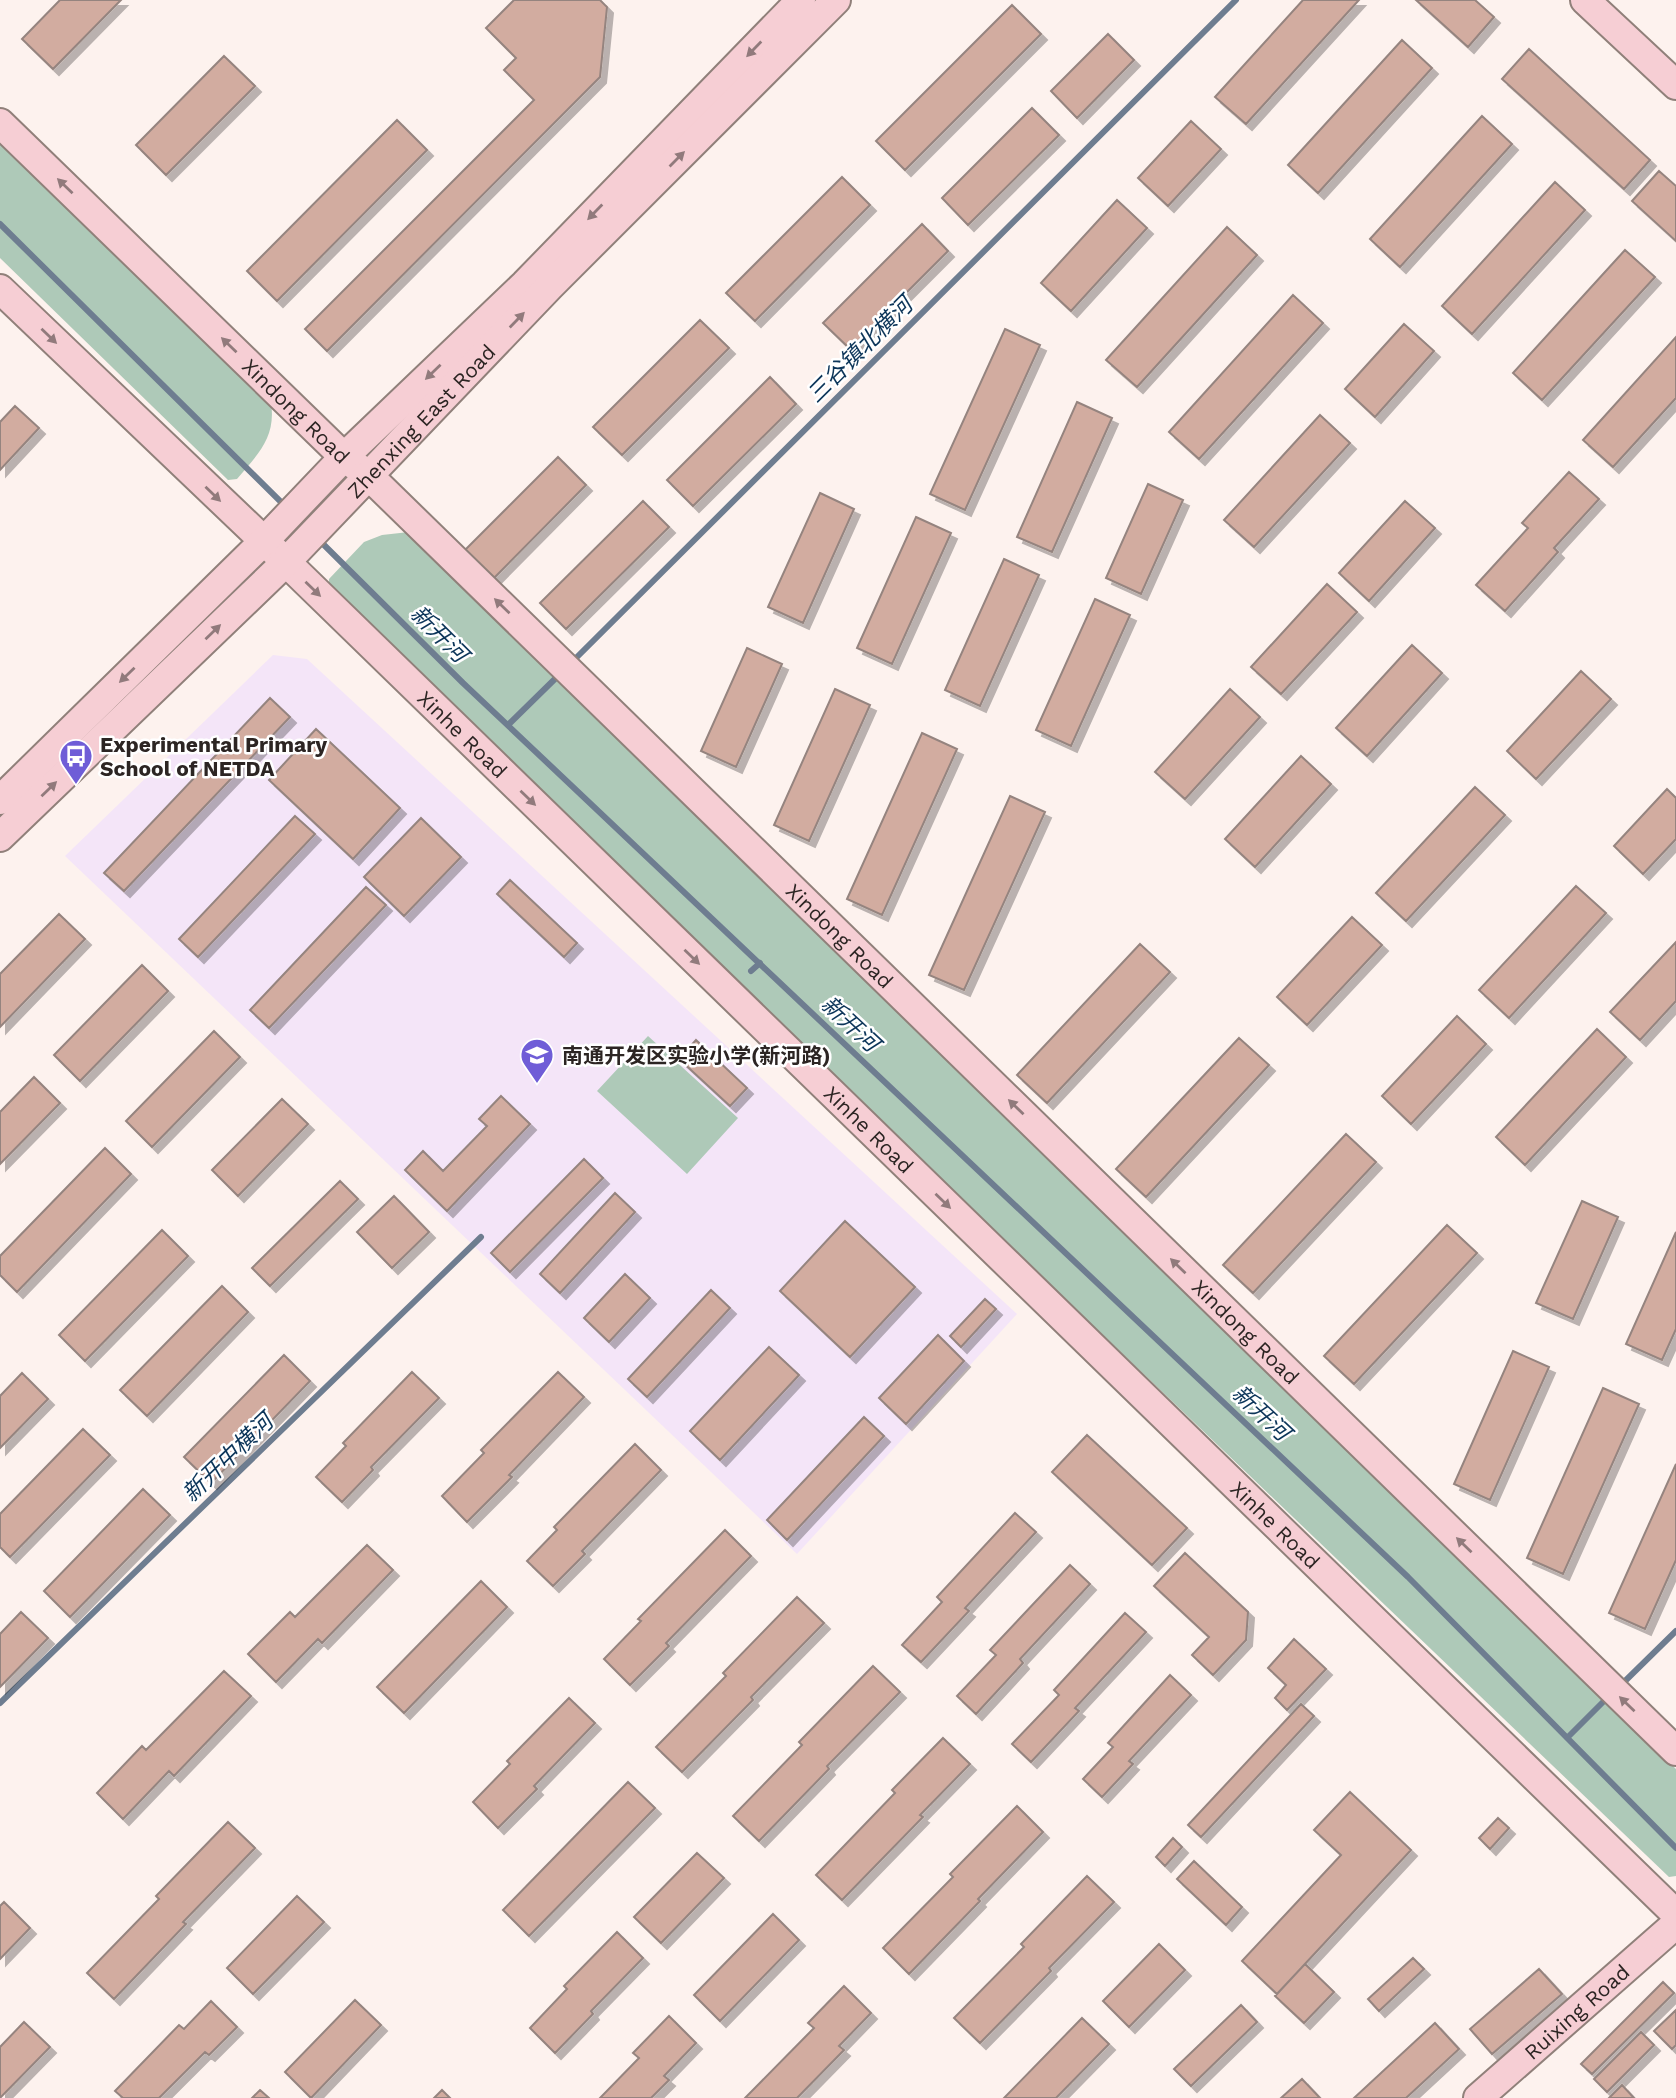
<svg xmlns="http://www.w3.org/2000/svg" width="1676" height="2098" font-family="'Work Sans','Noto Sans SC',sans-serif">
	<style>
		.education { fill: #f4e5f8 }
		.green { fill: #aec9b8 }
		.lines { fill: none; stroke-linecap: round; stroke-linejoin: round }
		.stream { stroke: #6e7d90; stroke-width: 6 }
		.building { fill: #d2aca0; stroke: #95847f; stroke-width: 2; filter: url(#shadow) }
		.secondary-casing { stroke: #90807a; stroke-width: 32 }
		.secondary { stroke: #f6ced4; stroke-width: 28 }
		.oneway { fill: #917a7c }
		.labels { text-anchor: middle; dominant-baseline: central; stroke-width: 5; stroke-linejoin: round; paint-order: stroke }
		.street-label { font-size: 21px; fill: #2c2523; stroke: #fff }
		.poi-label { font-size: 21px; font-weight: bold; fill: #2c2523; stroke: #fff; text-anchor: start }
		.water-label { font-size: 23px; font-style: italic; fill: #0c3559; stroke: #fff }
	</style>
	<defs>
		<filter id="shadow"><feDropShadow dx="6" dy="6" stdDeviation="0" flood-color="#0004"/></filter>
	</defs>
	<rect width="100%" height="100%" fill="#fdf2ee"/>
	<path class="education" d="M273,655L307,659L1017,1314L797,1554L65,856Z"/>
	<path class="green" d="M0,138L270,397C278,435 260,452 237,479L228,480L0,258Z
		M409,532L1676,1769V1876L1669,1877L334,599L329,590V579L364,542L382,535Z
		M648,1036L738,1118L687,1174L597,1091Z"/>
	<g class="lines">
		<path class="stream" d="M0,224L287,508
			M317,538L463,683L1408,1577L1676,1848
			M572,662L1236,0
			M508,725L562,672
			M751,971L760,963
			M1622,1684L1676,1631
			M0,1703L481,1237
			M1567,1738L1606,1699"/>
	</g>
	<path class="building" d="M60,0H121L53,69L22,39Z
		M514,0H600L607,7L600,77L327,351L305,329L534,100L504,70L516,58L486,28Z
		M1303,0H1359L1246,124L1215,97Z
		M1416,0H1475L1494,17L1468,47Z
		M1012,5L1041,34L905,170L876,141Z
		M1108,34L1134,60L1077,118L1051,91Z
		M1402,40L1432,68L1318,193L1288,165Z
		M1529,49L1650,160L1624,189L1502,79Z
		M224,56L255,86L166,175L136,145Z
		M1032,108L1059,135L968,225L942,198Z
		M1482,116L1512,144L1400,267L1370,239Z
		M397,120L427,150L277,301L247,271Z
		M1191,121L1221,149L1168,206L1138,178Z
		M1659,171L1676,186V241L1632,201Z
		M842,177L870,205L755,321L726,293Z
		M1555,182L1585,210L1472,334L1442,306Z
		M1117,200L1147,228L1071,311L1041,283Z
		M922,224L948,251L850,349L823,323Z
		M1227,227L1257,255L1137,387L1106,360Z
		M1625,250L1655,277L1542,400L1513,373Z
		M1293,295L1323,323L1199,459L1169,432Z
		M700,320L729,348L622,455L593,427Z
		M1404,324L1434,351L1375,417L1345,389Z
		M1005,329L1040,345L965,510L930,494Z
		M1676,337V398L1613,467L1583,440Z
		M770,377L796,404L693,506L667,480Z
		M1077,402L1112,418L1052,552L1017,537Z
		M15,406L39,428L0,470V422Z
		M1320,415L1350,443L1254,547L1224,520Z
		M558,457L586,485L494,578L465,550Z
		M1569,472L1599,499L1554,548L1558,552L1505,611L1476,585L1528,528L1522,523Z
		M1148,484L1183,500L1141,594L1106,578Z
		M820,493L854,509L803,623L768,607Z
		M643,501L669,527L566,629L540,603Z
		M1405,501L1435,528L1369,601L1339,573Z
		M916,517L951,533L892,664L857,648Z
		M1004,559L1039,575L980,706L945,690Z
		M1327,584L1357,612L1281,694L1251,667Z
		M1095,599L1130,615L1071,746L1036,730Z
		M1412,645L1442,673L1367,756L1336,728Z
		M747,648L782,664L736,767L701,751Z
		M1581,671L1611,699L1536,779L1507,751Z
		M835,689L870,705L809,841L774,825Z
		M1230,689L1260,717L1185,799L1155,772Z
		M270,698L290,717L124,891L104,873Z
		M316,729L400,808L353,859L269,780Z
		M922,733L957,749L882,915L847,899Z
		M1301,756L1331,784L1255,867L1225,839Z
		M1475,787L1505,815L1406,921L1376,893Z
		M1667,789L1676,798V839L1643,874L1614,846Z
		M1010,796L1045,812L964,990L929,975Z
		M295,816L315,834L198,957L179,939Z
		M421,818L461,857L404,916L364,877Z
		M510,880L577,943L564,957L497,894Z
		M1576,886L1606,913L1509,1018L1479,990Z
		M366,887L386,905L269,1028L250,1010Z
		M59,914L85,939L0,1027V974Z
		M1352,917L1382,945L1307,1025L1277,997Z
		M1676,942V1001L1640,1040L1610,1012Z
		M1140,944L1170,972L1047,1103L1017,1075Z
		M142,965L168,991L80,1081L54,1055Z
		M1457,1016L1486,1044L1411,1124L1382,1096Z
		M1597,1029L1626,1057L1525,1165L1496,1137Z
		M214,1031L240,1057L152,1147L126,1121Z
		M1239,1038L1269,1065L1146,1197L1116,1169Z
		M696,1040L747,1088L730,1106L679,1059Z
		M34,1077L60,1103L0,1164V1112Z
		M501,1096L530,1124L447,1211L405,1170L423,1151L443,1171L487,1126L479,1119Z
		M282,1099L308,1124L238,1196L212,1170Z
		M1346,1134L1376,1162L1253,1293L1223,1265Z
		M105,1148L131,1174L17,1292L0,1275V1256Z
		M584,1159L603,1178L510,1272L491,1253Z
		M340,1181L358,1199L270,1286L252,1268Z
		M615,1193L635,1212L560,1293L540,1274Z
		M394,1196L429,1232L392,1268L357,1232Z
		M1582,1201L1618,1217L1573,1319L1536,1303Z
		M845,1221L915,1287L850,1357L780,1291Z
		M1447,1225L1477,1253L1354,1384L1324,1356Z
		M162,1230L188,1256L85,1361L59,1335Z
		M1676,1232V1329L1662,1360L1626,1344Z
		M625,1274L650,1298L609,1342L584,1318Z
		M222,1286L248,1312L147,1416L120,1390Z
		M711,1290L730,1308L647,1397L628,1379Z
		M985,1299L996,1309L961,1347L950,1336Z
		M938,1335L964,1361L906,1424L879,1398Z
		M769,1347L799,1375L720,1460L690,1431Z
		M1513,1351L1549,1367L1490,1500L1454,1484Z
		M284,1355L310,1381L211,1483L184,1457Z
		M412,1372L439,1398L371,1467L373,1470L342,1502L316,1477L346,1446L343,1443Z
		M558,1372L584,1397L509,1475L512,1477L467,1522L442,1496L484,1453L481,1450Z
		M22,1373L48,1399L0,1448V1396Z
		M1603,1388L1639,1404L1563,1574L1527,1558Z
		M864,1417L884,1436L787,1540L767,1520Z
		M83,1429L110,1455L10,1557L0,1547V1514Z
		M1087,1435L1187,1528L1152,1565L1052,1472Z
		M635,1444L661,1470L582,1551L585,1554L553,1586L527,1561L557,1530L554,1527Z
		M1676,1464V1560L1645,1629L1609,1613Z
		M143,1489L170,1515L70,1617L44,1591Z
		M1015,1513L1036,1532L965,1608L969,1611L921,1662L902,1645L942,1602L937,1597Z
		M725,1530L751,1556L666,1643L669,1646L630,1685L604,1659L641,1621L638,1619Z
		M367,1545L393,1570L322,1643L318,1639L276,1682L248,1654L290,1612L295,1617Z
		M1185,1553L1248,1612L1246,1640L1213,1675L1192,1655L1209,1637L1154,1586Z
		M1070,1565L1090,1584L1020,1659L1023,1663L976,1714L957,1696L996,1655L990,1650Z
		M481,1581L507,1607L404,1713L377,1687Z
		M797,1597L824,1623L751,1697L753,1700L682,1772L656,1747L726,1676L723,1673Z
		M21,1612L48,1638L0,1687V1634Z
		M1125,1613L1146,1632L1075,1708L1079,1711L1031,1762L1012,1744L1059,1695L1054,1690Z
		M1294,1639L1326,1669L1287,1710L1275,1698L1286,1685L1268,1668Z
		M873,1666L900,1692L827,1766L829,1769L759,1841L733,1816L802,1745L799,1742Z
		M224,1671L251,1696L174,1776L169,1771L123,1819L97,1793L142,1746L146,1750Z
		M1170,1675L1191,1695L1129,1761L1133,1764L1102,1797L1083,1779L1113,1747L1108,1743Z
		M569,1698L595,1723L534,1786L537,1789L498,1828L473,1802L510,1764L507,1761Z
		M1301,1704L1314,1716L1201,1837L1188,1825Z
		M943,1738L970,1764L920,1815L923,1817L842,1900L816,1875L895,1793L892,1790Z
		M628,1782L655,1808L529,1936L503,1910Z
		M1350,1792L1411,1850L1277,1994L1242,1961L1341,1855L1314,1830Z
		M1017,1806L1043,1832L978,1899L980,1901L909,1974L883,1948L953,1877L950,1874Z
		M1498,1818L1509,1828L1490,1849L1479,1838Z
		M228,1822L255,1848L183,1922L186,1924L114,1999L87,1973L159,1899L156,1896Z
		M1173,1838L1182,1847L1165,1866L1156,1857Z
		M697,1853L724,1878L661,1943L634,1917Z
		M1194,1861L1242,1907L1226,1925L1177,1879Z
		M1087,1876L1114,1902L1049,1968L1051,1971L980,2043L954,2018L1024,1947L1021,1944Z
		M297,1896L324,1922L253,1994L227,1968Z
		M4,1902L30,1928L0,1959V1906Z
		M773,1914L799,1940L720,2021L694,1995Z
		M617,1932L643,1958L591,2011L593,2014L555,2053L530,2028L567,1989L564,1986Z
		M1159,1944L1185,1970L1129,2027L1103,2001Z
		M1413,1958L1424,1969L1379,2011L1368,1999Z
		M1305,1964L1334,1992L1304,2023L1275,1996Z
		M1539,1969L1562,1994L1492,2054L1470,2029Z
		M1663,1982L1674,1993L1592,2074L1581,2064Z
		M844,1986L871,2013L839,2046L844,2050L797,2098H745L814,2028L808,2023Z
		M355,2000L381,2025L311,2098L285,2072Z
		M211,2001L237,2027L209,2055L205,2052L159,2098H123L115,2091L179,2025L184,2029Z
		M1241,2005L1257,2022L1191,2086L1174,2069Z
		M1676,2010V2045L1672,2049L1654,2031Z
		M669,2016L696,2043L664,2076L669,2080L651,2098H600L639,2058L633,2053Z
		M1082,2018L1109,2044L1056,2098H1004Z
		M24,2022L50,2047L0,2098V2047Z
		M1435,2023L1459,2049L1406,2098H1354Z
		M1641,2032L1654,2045L1607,2092L1594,2079Z
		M1302,2079L1320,2098H1281Z
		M1622,2085L1634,2098H1609Z
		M260,2090L269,2098H252Z
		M442,2090L450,2098H434Z"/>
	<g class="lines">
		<defs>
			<g id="secondary">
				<path d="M1585,0L1676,85"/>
				<path id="s1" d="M0,123L344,457L368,475L1676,1751"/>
				<path id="s2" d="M0,289L286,562L1676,1914"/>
				<path d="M0,800L263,542L344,457L525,284L801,0"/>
				<path id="s3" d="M0,837L286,562L550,286L836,0"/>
				<path id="s4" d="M1478,2098L1676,1924"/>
			</g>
		</defs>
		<use href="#secondary" class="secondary-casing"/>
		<use href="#secondary" class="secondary"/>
	</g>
	<defs><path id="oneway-solid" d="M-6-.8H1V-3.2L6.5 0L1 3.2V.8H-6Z" transform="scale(1.75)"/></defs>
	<g class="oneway">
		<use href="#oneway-solid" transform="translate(754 49) rotate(134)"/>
		<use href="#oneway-solid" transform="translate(677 159) rotate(-45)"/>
		<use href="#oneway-solid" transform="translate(65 186) rotate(-136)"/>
		<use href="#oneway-solid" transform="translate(595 212) rotate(134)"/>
		<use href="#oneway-solid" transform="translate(517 320) rotate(-46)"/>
		<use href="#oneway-solid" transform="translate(49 336) rotate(44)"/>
		<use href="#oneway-solid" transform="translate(229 345) rotate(-136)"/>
		<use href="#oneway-solid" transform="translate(433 372) rotate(136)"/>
		<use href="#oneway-solid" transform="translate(213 494) rotate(44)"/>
		<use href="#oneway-solid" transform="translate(313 589) rotate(44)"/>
		<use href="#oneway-solid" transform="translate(502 606) rotate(-136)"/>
		<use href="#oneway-solid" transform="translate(213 632) rotate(-44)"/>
		<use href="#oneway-solid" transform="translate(127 675) rotate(136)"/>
		<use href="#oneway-solid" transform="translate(49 789) rotate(-44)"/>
		<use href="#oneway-solid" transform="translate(528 798) rotate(44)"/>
		<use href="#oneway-solid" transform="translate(692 957) rotate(44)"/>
		<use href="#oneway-solid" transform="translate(1016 1107) rotate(-136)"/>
		<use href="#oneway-solid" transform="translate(943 1201) rotate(44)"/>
		<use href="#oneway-solid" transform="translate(1178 1266) rotate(-136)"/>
		<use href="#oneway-solid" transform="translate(1464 1545) rotate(-136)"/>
		<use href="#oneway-solid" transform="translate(1627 1704) rotate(-136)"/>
	</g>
	<defs>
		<symbol id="bus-pin" viewBox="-11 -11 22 30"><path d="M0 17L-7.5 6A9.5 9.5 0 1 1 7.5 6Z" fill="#6f5dd7" stroke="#fff"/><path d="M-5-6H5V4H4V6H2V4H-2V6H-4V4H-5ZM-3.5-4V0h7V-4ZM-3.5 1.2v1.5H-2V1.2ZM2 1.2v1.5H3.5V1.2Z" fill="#fff"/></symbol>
		<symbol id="school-pin" viewBox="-11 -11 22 30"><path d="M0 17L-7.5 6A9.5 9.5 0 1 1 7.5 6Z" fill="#6f5dd7" stroke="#fff"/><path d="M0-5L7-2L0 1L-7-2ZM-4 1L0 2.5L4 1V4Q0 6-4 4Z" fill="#fff"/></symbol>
	</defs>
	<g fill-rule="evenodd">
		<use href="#bus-pin" x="57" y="737" width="38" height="52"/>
		<use href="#school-pin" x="518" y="1036" width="38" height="52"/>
	</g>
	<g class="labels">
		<g class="street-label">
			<text stroke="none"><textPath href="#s1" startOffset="413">Xindong Road</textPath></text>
			<text stroke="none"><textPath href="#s3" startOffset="592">Zhenxing East Road</textPath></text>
			<text stroke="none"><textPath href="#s2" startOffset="642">Xinhe Road</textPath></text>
			<text stroke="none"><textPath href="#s1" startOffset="1169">Xindong Road</textPath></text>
			<text stroke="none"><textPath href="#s2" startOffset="1209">Xinhe Road</textPath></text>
			<text stroke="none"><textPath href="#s1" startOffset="1736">Xindong Road</textPath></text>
			<text stroke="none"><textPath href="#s2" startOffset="1776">Xinhe Road</textPath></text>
			<text stroke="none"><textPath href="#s4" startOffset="131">Ruixing Road</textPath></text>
		</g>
		<g class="poi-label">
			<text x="100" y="744">Experimental Primary<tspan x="100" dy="24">School of NETDA</tspan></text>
			<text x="562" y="1055">南通开发区实验小学(新河路)</text>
		</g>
		<g class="water-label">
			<text transform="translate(860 350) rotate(-45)">三谷镇北横河</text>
			<text transform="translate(439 634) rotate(45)">新开河</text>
			<text transform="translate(850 1024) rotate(43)">新开河</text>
			<text transform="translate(1261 1413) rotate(43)">新开河</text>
			<text transform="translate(228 1458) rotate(-44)">新开中横河</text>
		</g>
	</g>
</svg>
